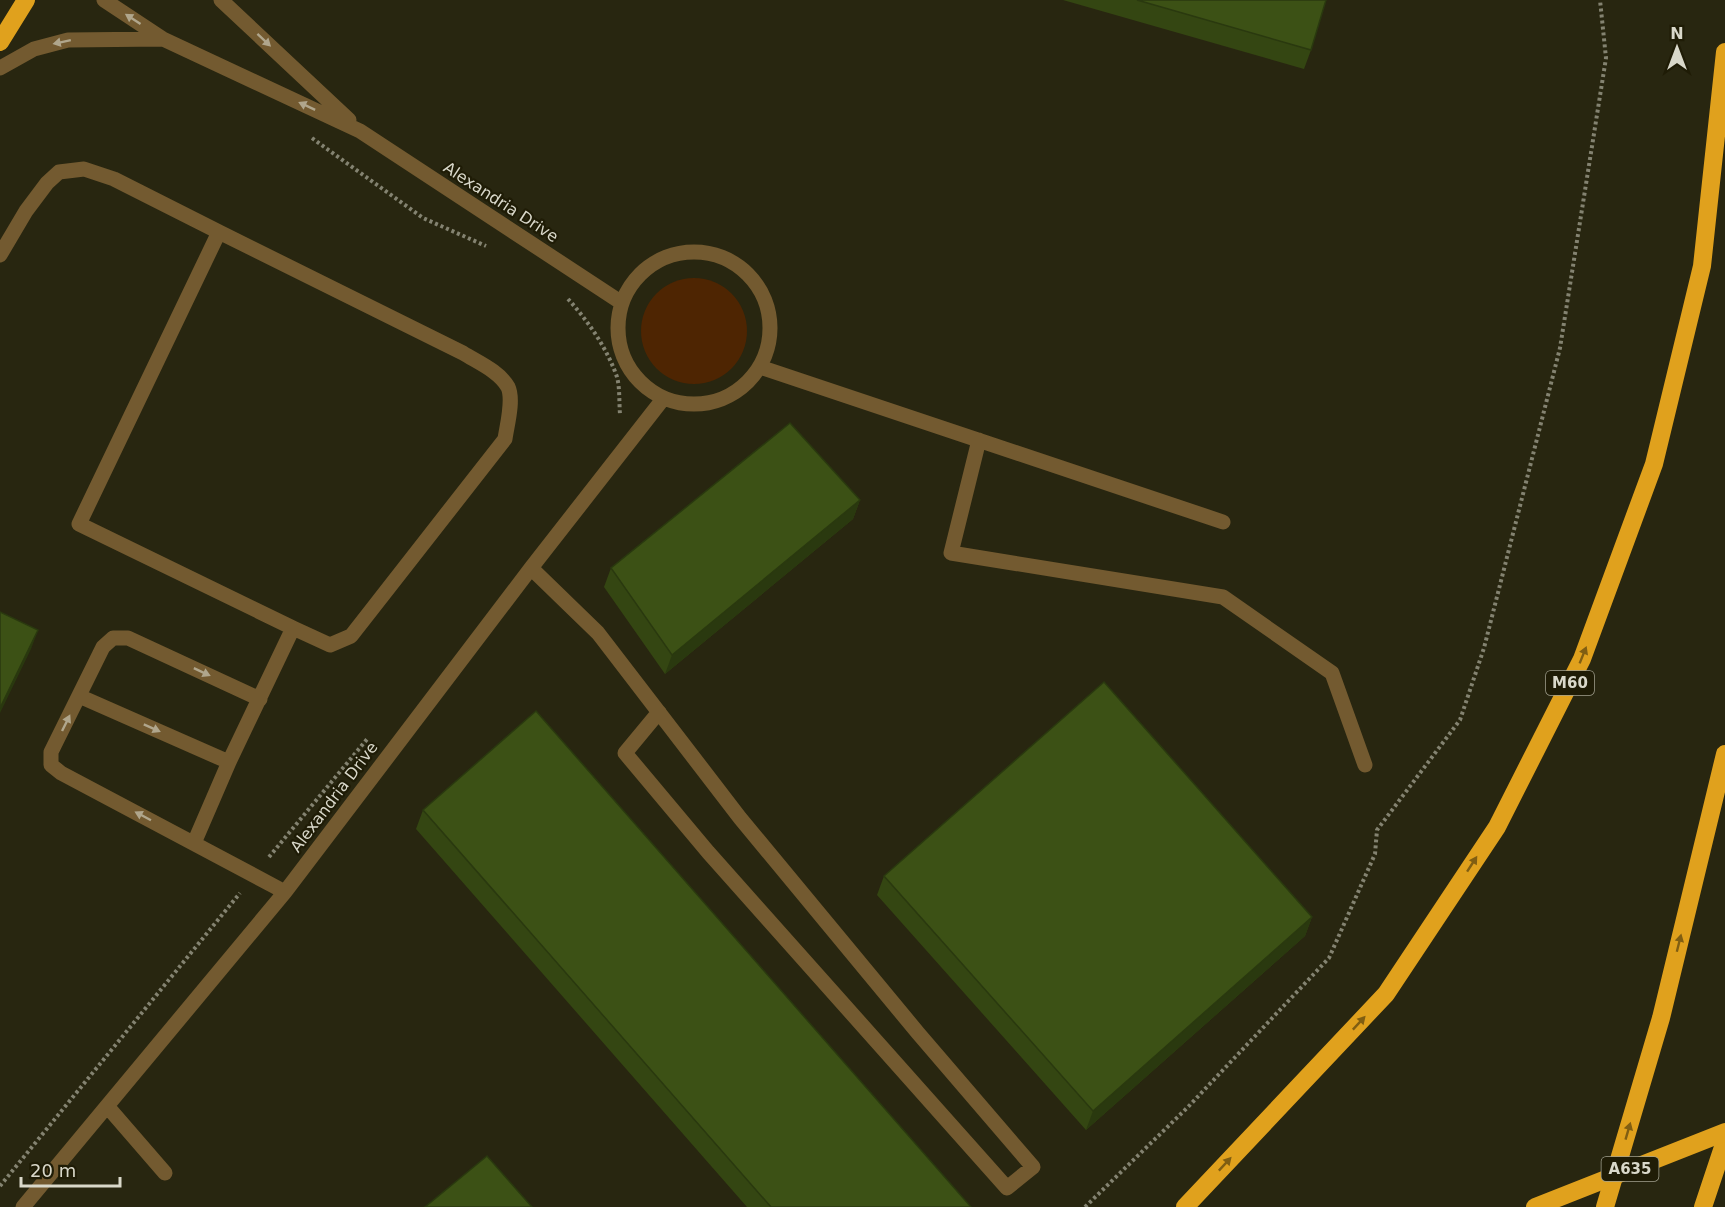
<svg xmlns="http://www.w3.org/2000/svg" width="1725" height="1207" font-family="'DejaVu Sans',sans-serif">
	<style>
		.green { fill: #4e2502 }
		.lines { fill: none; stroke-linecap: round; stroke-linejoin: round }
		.path { stroke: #848371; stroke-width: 4; stroke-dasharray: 3 3; stroke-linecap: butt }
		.minor { stroke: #735a30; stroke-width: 15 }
		.highway { stroke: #e0a11d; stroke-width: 18 }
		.highway-bridge { stroke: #e0a11d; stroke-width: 18 }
		.wall { fill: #344612 }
		.shaded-wall { fill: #2a390f }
		.building { fill: #3c5115; stroke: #2a390f; stroke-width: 1.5 }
		.oneway { fill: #b0a68c }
		.oneway2 { fill: #805e12 }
		.labels { text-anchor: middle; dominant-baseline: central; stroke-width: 4.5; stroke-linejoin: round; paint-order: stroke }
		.shield { fill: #1f1c06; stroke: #a1a08f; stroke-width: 1.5 }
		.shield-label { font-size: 15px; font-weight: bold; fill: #d9d8ca }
		.street-label { font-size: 16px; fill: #d9d8ca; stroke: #1f1c06 }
	</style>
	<rect width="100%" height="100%" fill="#282610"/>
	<path class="green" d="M641 331a53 53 0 1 1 106 0a53 53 0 1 1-106 0Z"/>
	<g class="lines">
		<path class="path" d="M312,138L423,218L486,246
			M568,299C588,321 607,348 617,377C620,388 619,403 620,414
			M269,857L368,738
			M0,1186L240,893
			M1085,1207L1188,1107L1329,958L1375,854L1377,830L1460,720L1484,648L1560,348L1606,58L1600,0"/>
		<path class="minor" d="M104,0L163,39L360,131L622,303
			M221,0L349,120
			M0,68L34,49L68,40L163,39
			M618 328a76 76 0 1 1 152 0a76 76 0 1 1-152 0Z
			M0,255L26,211L47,183L59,172L84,169L114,179L219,232
			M760,367L1223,522
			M979,440L951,553L1223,597L1332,673L1365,765
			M531,568L598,633L740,818L918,1033L1033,1167L1007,1188L708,852L625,753L659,712
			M79,696L229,762
			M260,699L128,638H113L103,647L51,752V765L61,773L285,892
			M194,843L229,762L293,628L79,524L219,232L463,353C477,362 499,371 508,387C514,400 507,425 505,439L351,636L330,645L293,628
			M107,1106L165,1173
			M23,1207L285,892L531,568L663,399"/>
		<path class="highway" d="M0,42L26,0
			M1185,1207L1386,994L1497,827L1582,659L1654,464L1702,266L1725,52
			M1605,1207L1661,1018L1725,754
			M1703,1207L1725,1141"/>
		<path class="highway-bridge" d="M1535,1207L1725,1132"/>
	</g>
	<path class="wall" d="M1063,0H1326L1311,50L1304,69Z
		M860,500L853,519L665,674L604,587L611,568Z
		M423,810L971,1207H747L416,829Z
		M884,876L1312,917L1305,936L1086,1130L877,895Z"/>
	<path class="shaded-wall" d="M860,500L853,519L665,674L672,655Z
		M38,630L31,649L0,713V708Z
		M1312,917L1305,936L1086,1130L1093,1111Z"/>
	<path class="building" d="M1137,0H1326L1311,50Z
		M790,423L860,500L672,655L611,568Z
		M0,612L38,630L0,708Z
		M1104,682L1312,917L1093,1111L884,876Z
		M536,711L971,1207H771L423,810Z
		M487,1156L532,1207H425Z"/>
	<defs><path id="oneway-solid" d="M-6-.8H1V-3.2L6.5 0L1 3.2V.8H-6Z" transform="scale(1.5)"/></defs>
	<g class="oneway">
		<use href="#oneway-solid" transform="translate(133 19) rotate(-147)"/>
		<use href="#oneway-solid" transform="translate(264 40) rotate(43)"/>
		<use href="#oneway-solid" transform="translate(62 42) rotate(168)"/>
		<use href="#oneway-solid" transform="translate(307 106) rotate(-155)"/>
		<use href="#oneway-solid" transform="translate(202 672) rotate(25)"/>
		<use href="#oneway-solid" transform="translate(66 723) rotate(-64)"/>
		<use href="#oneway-solid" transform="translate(152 728) rotate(24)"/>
		<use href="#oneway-solid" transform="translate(143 816) rotate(-152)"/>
	</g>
	<g class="oneway2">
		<use href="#oneway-solid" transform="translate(1583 655) rotate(-68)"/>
		<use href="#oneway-solid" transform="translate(1472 864) rotate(-57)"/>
		<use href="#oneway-solid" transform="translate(1679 943) rotate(-76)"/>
		<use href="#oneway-solid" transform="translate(1359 1023) rotate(-47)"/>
		<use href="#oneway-solid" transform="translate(1628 1131) rotate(-74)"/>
		<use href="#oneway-solid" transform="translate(1225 1164) rotate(-47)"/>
	</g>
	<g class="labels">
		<g class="shield">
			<rect x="1546" y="671" width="48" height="24" rx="4.5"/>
			<rect x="1601.5" y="1157" width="57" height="24" rx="4.5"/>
		</g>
		<g class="shield-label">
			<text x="1570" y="683">M60</text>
			<text x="1630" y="1169">A635</text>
		</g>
		<g class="street-label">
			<text transform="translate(501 202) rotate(33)">Alexandria Drive</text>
			<text transform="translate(334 797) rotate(-53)">Alexandria Drive</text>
		</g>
	</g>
	<g transform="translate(1677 48)" stroke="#1f1c06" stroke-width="4.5" paint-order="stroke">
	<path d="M0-4.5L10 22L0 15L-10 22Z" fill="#d9d8ca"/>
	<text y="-9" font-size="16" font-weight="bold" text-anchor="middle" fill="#d9d8ca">N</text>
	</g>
	<path d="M21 1177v9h99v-9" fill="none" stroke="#d9d8ca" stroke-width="3"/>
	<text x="30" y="1177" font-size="18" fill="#d9d8ca" stroke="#1f1c06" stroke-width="4.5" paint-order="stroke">20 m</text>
</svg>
